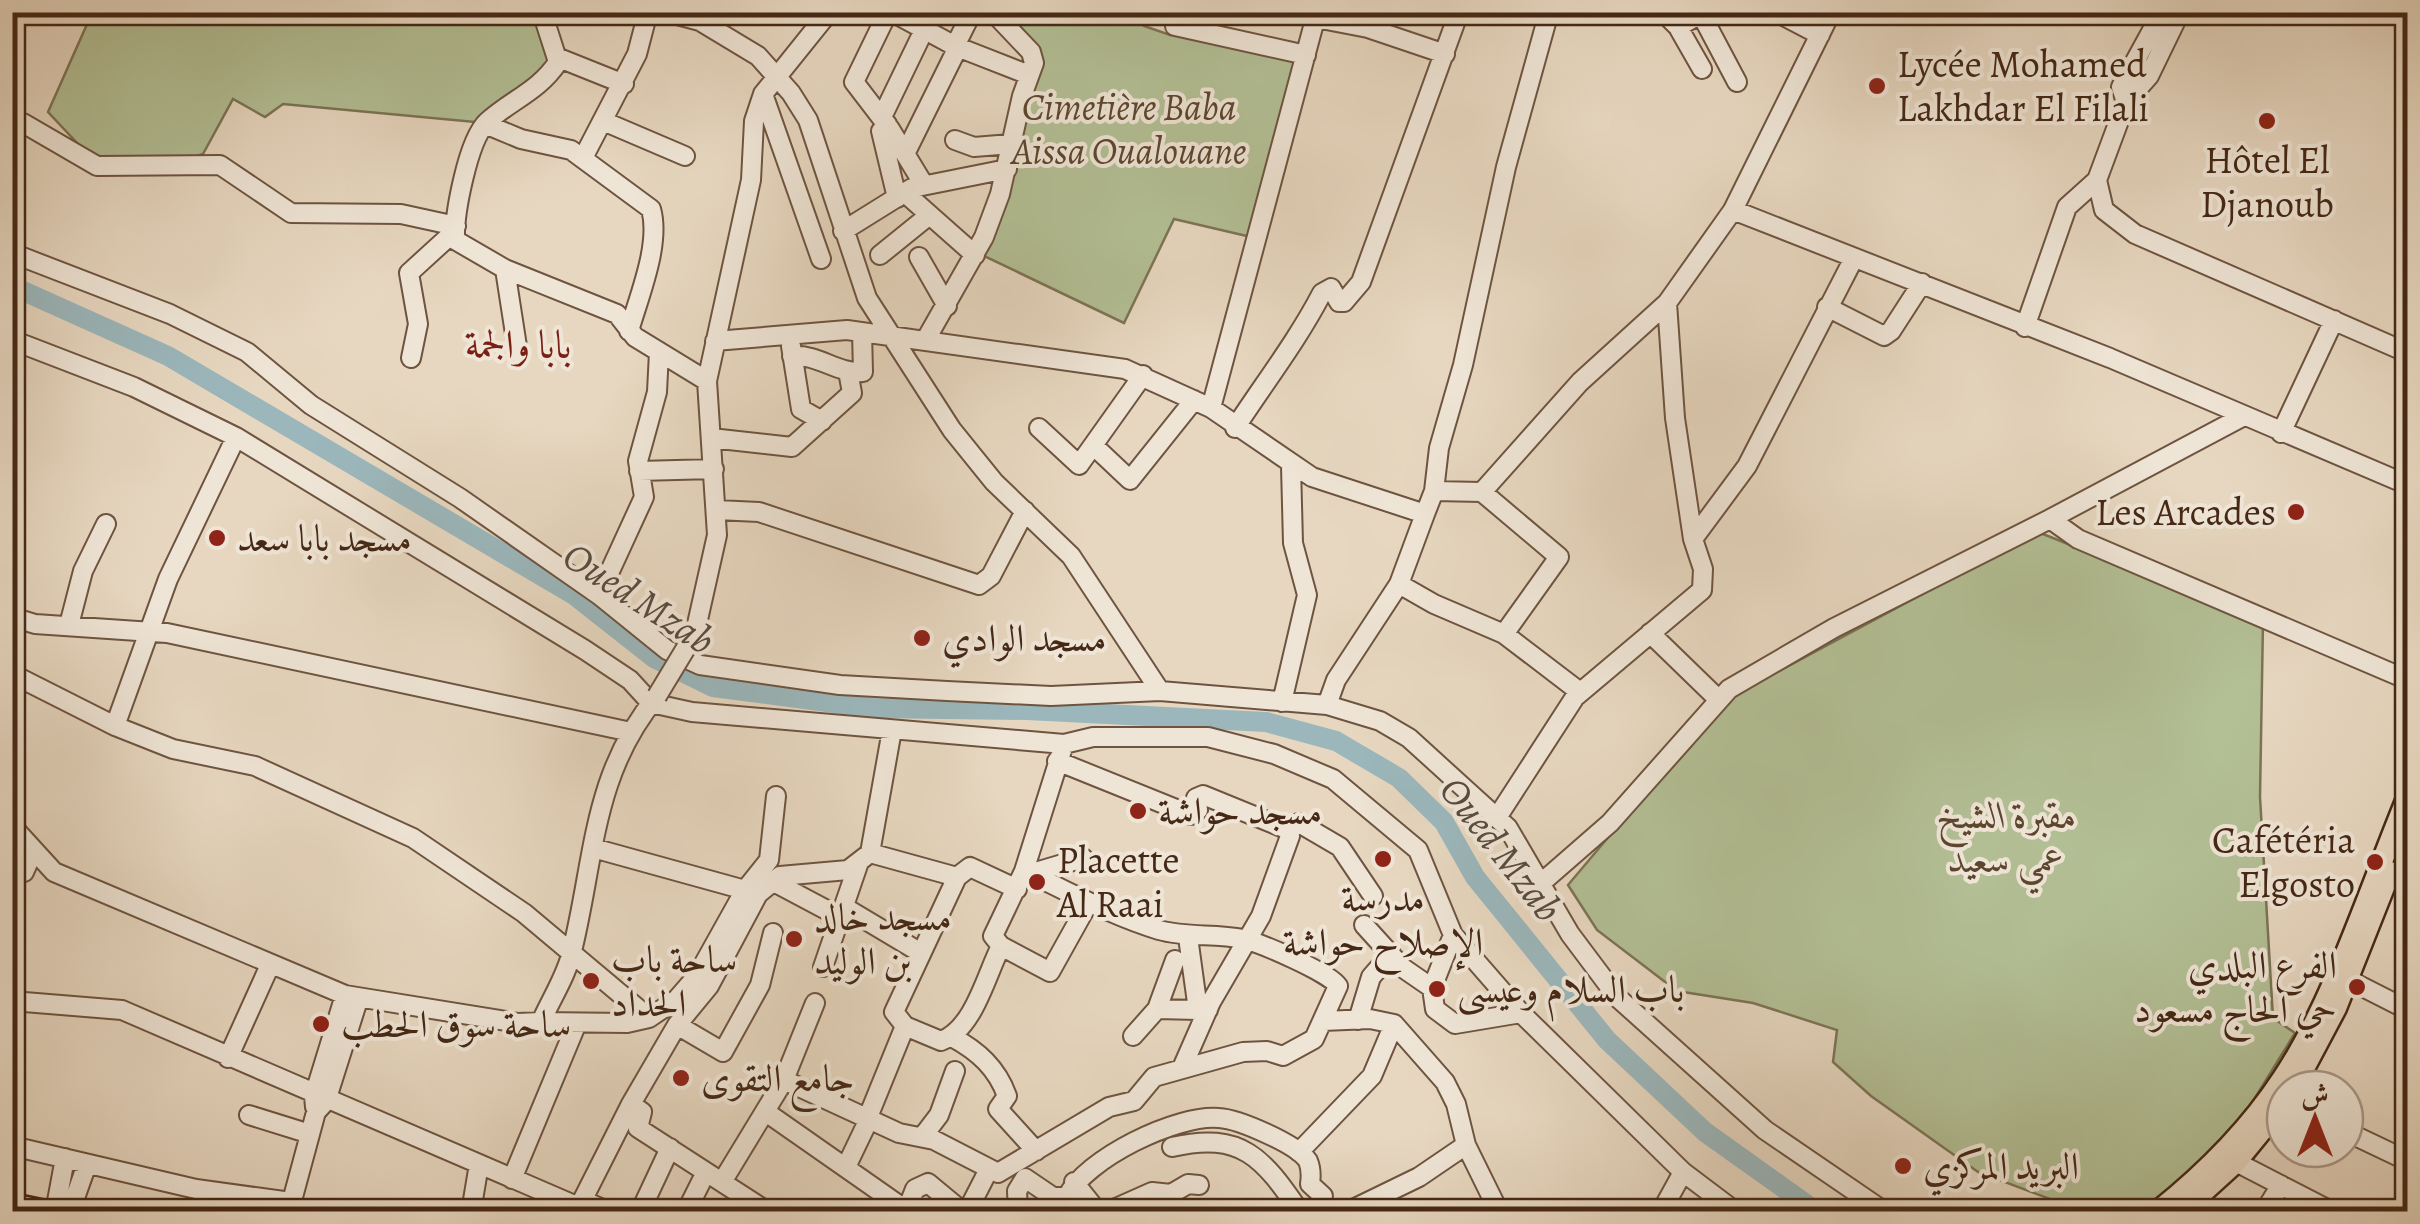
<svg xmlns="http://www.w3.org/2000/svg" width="2420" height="1224" font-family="Alegreya,Amiri,serif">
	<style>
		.green { fill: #b3bf95; stroke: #7c7455; stroke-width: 2.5 }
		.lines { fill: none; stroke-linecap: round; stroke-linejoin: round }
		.river { stroke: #9bb7bc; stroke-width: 20 }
		.minor-casing { stroke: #6e5440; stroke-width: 22 }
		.major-casing { stroke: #452815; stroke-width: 25 }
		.minor { stroke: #efe5d6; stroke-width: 18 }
		.major { stroke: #e7d7c0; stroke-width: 20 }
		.minor-bridge-casing { stroke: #6e5440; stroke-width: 22; stroke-linecap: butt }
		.minor-bridge { stroke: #efe5d6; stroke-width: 18 }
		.poi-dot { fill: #8f2418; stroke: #efe5d6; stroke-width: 4 }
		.labels { text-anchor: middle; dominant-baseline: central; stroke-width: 8; stroke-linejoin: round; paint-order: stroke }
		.poi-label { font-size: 38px; fill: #452815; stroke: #efe5d6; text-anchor: start }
		.park-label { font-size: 38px; font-style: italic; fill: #5b462f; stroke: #efe5d6 }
		.neighbourhood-label { font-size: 40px; fill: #7a1f14; stroke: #efe5d6 }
		.water-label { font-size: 40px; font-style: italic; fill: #5a4c3f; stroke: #efe5d6 }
	</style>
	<rect width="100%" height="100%" fill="#e7d7c0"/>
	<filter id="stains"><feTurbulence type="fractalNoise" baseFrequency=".002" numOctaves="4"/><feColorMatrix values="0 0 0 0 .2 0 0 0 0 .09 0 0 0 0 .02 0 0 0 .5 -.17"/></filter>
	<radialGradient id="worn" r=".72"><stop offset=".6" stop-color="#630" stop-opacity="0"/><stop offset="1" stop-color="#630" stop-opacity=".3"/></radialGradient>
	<path class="green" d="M92,13H537L553,58L531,87L475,122L283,104L265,117L233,99L203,154L181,161L95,162L48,112Z
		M994,13H1148L1144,26L1170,35L1174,27L1301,54L1251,237L1174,219L1124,323L980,254L1041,59Z
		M2038,532L2263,622L2260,797L2273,1018L2295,1033L2229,1140L2142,1211H2082L1978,1172L1871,1096L1833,1062L1837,1030L1753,1003L1677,991L1597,930L1568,885L1723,701Z"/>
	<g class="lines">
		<path class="river" d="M12,286L168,356L574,595L654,658L713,687L872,708L1027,710L1266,722L1336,741L1399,778L1444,822L1475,877L1607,1040L1705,1132L1817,1212"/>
		<defs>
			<path id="minor" d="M542,12L558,62C539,91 511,100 487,122C468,140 454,214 455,240L505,269L617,314L635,337L707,381
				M666,12L700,21L758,56L791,93L808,120L867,298L952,430L994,482L1071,556L1160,691
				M888,12L854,82L890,129L924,185
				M892,12L955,46L972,12
				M1174,12L1175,26L1306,55
				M1663,12L1678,27L1704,12
				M1776,12L1820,35
				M1831,12L1733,210L2110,358L2408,485
				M2180,12L2149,76L2126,102L2097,180L2104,210L2135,234L2408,353
				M1701,14L1737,82
				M1316,18L1368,28L1445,54
				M1678,27L1702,69
				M955,46L1029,75
				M559,58L624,84
				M763,94L821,259
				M2126,102L2121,87L2162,12
				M882,117L924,30
				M603,121L685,156
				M485,124L521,139L571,150L651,209C661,244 639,296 629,331
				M887,124L881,131L897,198
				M12,126L23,123L97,166L220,165L291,213L401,214L456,226
				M955,140L974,147L1011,144
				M905,154L958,47
				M583,158L637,54L648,12
				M905,193L975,255
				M843,231L912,188L1007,169
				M12,253L170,314L247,352L311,405L460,498L599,595L667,650L700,665L840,685L947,691L1051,696L1160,691L1327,705L1380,721L1409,738L1508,828L1570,934L1618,998L1765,1130L1885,1212
				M880,255L927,217
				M919,257L947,306
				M505,269L518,353
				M1827,307L1884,336L1891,331L1922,283
				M2025,327L2067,207L2097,180
				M12,340L134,387L236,437L585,650L630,680L651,703L692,712L1064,744L1093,737H1208L1274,754L1333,779L1418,850L1453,935L1521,1013L1683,1172L1736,1212
				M715,341L847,330L1125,369L1211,408L1312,477L1425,514L1434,491L1482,492L1559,557L1504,634
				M925,341L984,237L1000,194L1022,96L1034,63L1031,52L993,12
				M791,346L801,409L822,421
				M792,356C818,354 838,374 863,372L862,332
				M411,358L418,324L409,273L455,231
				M1211,408L1317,12
				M2242,417L2050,519L2078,539L2408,680
				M1039,428L1079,465L1143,375
				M1235,428C1265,382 1297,341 1322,293L1331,288L1339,302H1344L1361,282L1459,12
				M2281,433L2334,320
				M711,438L792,447L852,393L848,371
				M1095,447L1130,480L1194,400
				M639,471L714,469
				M1434,491L1439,448L1463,365L1506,167L1549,12
				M1482,492L1580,382L1667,303
				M717,510L759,512L979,585L991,576L1025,511
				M1693,539L1747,466L1854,258
				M1399,584L1434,604L1504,634L1580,692
				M599,595L644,497L638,461L657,392L659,352
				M12,617L35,624L167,633L631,732
				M69,625L83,571L106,524
				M695,633L717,535L707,381L751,180L754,121L763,94L829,12
				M1650,633L1718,699
				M12,674L115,726L173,749L255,766L413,838L524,913L649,1018
				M1282,702L1307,595L1293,543L1291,466
				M1327,705L1336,680L1399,584L1425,514
				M115,726L168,579L236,437
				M1057,761L1191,815L1198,810L1196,798L1203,795L1284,828L1299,823L1340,847L1373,896
				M1498,816L1575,697L1702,590L1703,569L1693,539L1675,418L1667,303L1733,210
				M12,826L54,872L345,995L518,1023L541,1022C551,999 567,975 572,951C595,858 592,774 657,696
				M593,848L745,890
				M870,853L957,877L970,867L1017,889
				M1029,874L1083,858
				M12,875L24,872L33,852
				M957,877L894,1012L905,1026L941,1041C974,1029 986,975 1001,946L993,936L1024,871L1064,744
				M772,881L838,916
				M1540,884L1610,823L1729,689L1834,628L2050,519
				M844,907L921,953
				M1364,925L1403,968L1432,988L1435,1009L1455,1024L1521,1013
				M1188,937L1198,1010H1208
				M1001,946L1050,972L1089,902
				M823,967L859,862
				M2337,974L2408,1010
				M1432,988L1453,935
				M12,1001L122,1010L579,1207L578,1212
				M1157,1009L1175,960
				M1358,1020L1371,977L1391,954
				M1323,1021L1370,1019L1394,1024L1445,1082L1456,1104L1466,1145L1499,1212
				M541,1022L627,1023L649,1018L677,999L697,976L745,890L769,860L776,796
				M677,1025L723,1052L760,985L773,933
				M1133,1036L1157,1009L1198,1010
				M952,1037C978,1051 997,1068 1007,1096L998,1109L1036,1151
				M228,1058L270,965
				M1182,1068L1211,1002L1261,916L1290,836
				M784,1080L899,1133L934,1140L998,1173L1109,1107L1134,1101L1154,1077L1243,1052L1267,1051L1283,1056L1314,1039L1338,986C1330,973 1261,943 1243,939C1215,933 1187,938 1159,930C1112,916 1068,891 1024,871
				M631,1104L642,1112L638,1128L768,1212
				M315,1107L314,1096L345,995
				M766,1112L906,1210
				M249,1115L310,1134
				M868,1117L905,1026
				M2345,1131L2408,1161
				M923,1136L939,1115L955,1071
				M12,1146L196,1189L291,1202
				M1172,1147C1242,1131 1263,1158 1300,1212
				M1299,1152L1372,1076L1394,1024
				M2236,1162L2333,1212
				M846,1167L870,1117
				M512,1179L577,1023
				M722,1182L784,1080L815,1003
				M1074,1182L1098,1212
				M2185,1190L2215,1212
				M582,1200L610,1212
				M579,1207L631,1104L677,1025L709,986L758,894L780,876L848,870L870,853L892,730
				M55,1212L65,1158
				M70,1212L87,1164
				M289,1212L316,1112L326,1101L358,1000
				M471,1212L479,1164
				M640,1212L670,1148
				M686,1212L706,1172
				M906,1212L915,1189L928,1183L963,1212
				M967,1212L988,1171
				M1018,1212L1017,1191L1025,1178L1053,1197H1067C1085,1159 1177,1114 1219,1118C1238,1119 1297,1144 1308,1161C1311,1168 1311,1177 1310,1184L1323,1196
				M1107,1212L1152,1192L1171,1194L1188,1184L1199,1185
				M1347,1212L1419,1177L1466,1145
				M1661,1212L1683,1172
				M2264,1212L2281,1185"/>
			<path id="major" d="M2293,1089L2336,1008L2390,872
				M12,1204L50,1212
				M2157,1212C2206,1173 2249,1130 2283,1078C2334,1002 2372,882 2408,796
				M2181,1212L2236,1162L2285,1102"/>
		</defs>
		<use href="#minor" class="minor-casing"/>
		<use href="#major" class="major-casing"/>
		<use href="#minor" class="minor"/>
		<use href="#major" class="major"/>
		<defs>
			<path id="minor-bridge" d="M657,696L695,633"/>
		</defs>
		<use href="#minor-bridge" class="minor-bridge-casing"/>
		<use href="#minor-bridge" class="minor-bridge"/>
	</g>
	<g class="poi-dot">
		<circle cx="1877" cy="86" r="10"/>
		<circle cx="2267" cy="121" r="10"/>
		<circle cx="2296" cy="512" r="10"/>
		<circle cx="217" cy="538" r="10"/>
		<circle cx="922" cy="638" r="10"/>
		<circle cx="1138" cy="811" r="10"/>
		<circle cx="1383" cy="859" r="10"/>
		<circle cx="2375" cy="862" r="10"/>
		<circle cx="1037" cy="882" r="10"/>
		<circle cx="794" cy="939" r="10"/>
		<circle cx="591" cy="981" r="10"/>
		<circle cx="2357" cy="987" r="10"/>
		<circle cx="1437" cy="989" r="10"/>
		<circle cx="321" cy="1024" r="10"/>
		<circle cx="681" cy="1078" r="10"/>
		<circle cx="1903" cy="1166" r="10"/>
	</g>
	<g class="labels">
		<g class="poi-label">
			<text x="1897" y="64">Lycée Mohamed<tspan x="1897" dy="44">Lakhdar El Filali</tspan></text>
			<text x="2267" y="160" text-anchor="middle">Hôtel El<tspan x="2267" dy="44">Djanoub</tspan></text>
			<text x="2276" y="512" text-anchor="end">Les Arcades</text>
			<text x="237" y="538">مسجد بابا سعد</text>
			<text x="942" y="638">مسجد الوادي</text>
			<text x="1158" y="811">مسجد حواشة</text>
			<text x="2355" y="840" text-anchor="end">Cafétéria<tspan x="2355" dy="44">Elgosto</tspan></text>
			<text x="1057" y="860">Placette<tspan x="1057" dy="44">Al Raai</tspan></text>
			<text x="1383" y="898" text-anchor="middle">مدرسة<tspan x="1383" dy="44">الإصلاح حواشة</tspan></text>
			<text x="814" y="917">مسجد خالد<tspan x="814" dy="44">بن الوليد</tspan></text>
			<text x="611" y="959">ساحة باب<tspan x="611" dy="44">الحداد</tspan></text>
			<text x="2337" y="965" text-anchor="end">الفرع البلدي<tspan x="2337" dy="44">حي الحاج مسعود</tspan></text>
			<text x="1457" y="989">باب السلام وعيسى</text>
			<text x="341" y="1024">ساحة سوق الحطب</text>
			<text x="701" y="1078">جامع التقوى</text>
			<text x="1923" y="1166">البريد المركزي</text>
		</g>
		<g class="park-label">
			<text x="1129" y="107">Cimetière Baba<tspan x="1129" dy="44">Aissa Oualouane</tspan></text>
			<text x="2007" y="815">مقبرة الشيخ<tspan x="2007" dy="44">عمي سعيد</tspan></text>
		</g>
		<g class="neighbourhood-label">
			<text x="518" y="344">بابا والجمة</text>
		</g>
		<g class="water-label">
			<text transform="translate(639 598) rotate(33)">Oued Mzab</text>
			<text transform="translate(1501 849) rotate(52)">Oued Mzab</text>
		</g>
	</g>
	<rect width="2420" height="1224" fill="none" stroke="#e7d7c0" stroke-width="50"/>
	<rect x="15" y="15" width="2390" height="1194" fill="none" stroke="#452815" stroke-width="5"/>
	<rect x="25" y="25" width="2370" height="1174" fill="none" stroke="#452815" stroke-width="2.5"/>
	<g transform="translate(2315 1119)"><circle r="48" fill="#efe5d6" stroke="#ab9989" stroke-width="2.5"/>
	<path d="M0-8L18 38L0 25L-18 38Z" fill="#8f2418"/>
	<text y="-15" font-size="28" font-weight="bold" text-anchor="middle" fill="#452815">ش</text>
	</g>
	<rect width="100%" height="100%" filter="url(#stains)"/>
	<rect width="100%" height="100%" fill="url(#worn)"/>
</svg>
